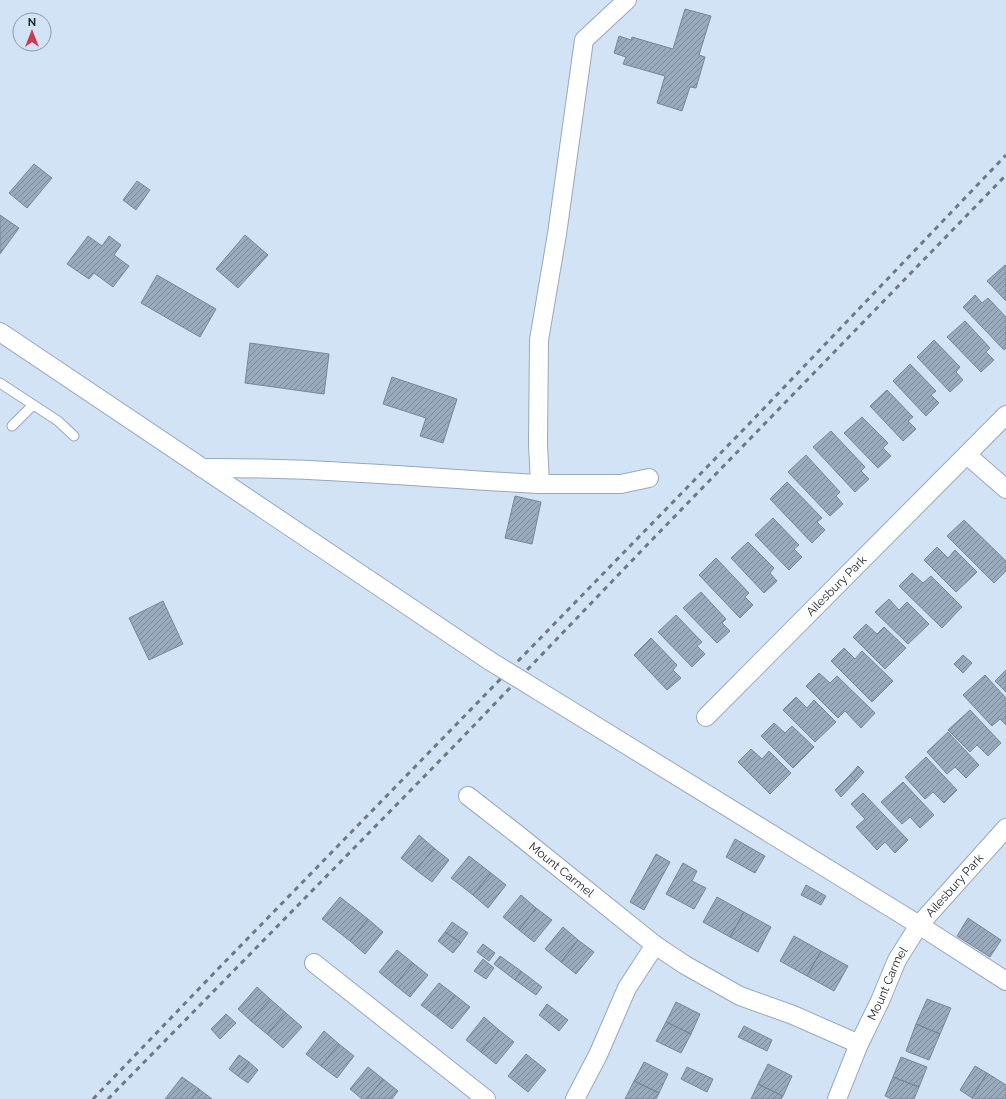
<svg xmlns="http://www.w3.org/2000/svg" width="1006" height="1099" font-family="Raleway,sans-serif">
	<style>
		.building { fill: url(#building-hatch); stroke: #778799 }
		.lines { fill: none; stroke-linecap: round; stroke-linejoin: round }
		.service-casing { stroke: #98a8bb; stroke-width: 11 }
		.minor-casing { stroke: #98a8bb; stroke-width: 20 }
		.service { stroke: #fff; stroke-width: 9 }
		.minor { stroke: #fff; stroke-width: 18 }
		.rail { stroke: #6e7985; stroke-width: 3; stroke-dasharray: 5 5; stroke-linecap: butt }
		.minor-bridge-casing { stroke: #98a8bb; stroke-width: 20; stroke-linecap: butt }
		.minor-bridge { stroke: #fff; stroke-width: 18 }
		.labels { text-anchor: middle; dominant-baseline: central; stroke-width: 4; stroke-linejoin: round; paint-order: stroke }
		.street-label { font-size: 12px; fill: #20262e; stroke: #d2e3f6 }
	</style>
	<defs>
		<pattern id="building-hatch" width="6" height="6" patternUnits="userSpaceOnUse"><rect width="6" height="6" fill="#9aaabd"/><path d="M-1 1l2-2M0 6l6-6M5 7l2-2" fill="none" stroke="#7d8a9a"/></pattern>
	</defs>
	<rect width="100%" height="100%" fill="#d2e3f6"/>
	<path class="building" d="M685,9L711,16L699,55L705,57L696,88L690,87L682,111L657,103L665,76L623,64L626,57L614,53L619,36L631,40L632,37L673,49Z
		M34,164L52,178L27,208L9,193Z
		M137,181L150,190L136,210L123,200Z
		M0,215L19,228L0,254Z
		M245,235L268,255L238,288L216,269Z
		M88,236L102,246L109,236L121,245L114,255L129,266L113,287L94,273L89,279L67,264Z
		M1005,265L1006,266V301L987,281Z
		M157,275L216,309L200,337L141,303Z
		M975,295L982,303L988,298L1006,317V348L1004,350L963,307Z
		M965,321L990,348L986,352L994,360L981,372L947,337Z
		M934,340L960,367L956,372L963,380L950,392L917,357Z
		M250,343L329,354L324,394L245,383Z
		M910,364L936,391L931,395L939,403L926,416L893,381Z
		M392,377L457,399L443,443L420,436L426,418L383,404Z
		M887,390L913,417L908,421L916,429L903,441L870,406Z
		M862,417L888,443L883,448L891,456L878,468L844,433Z
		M831,431L865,467L861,471L869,479L855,492L813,447Z
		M806,455L840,492L836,496L843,504L830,516L788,472Z
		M787,482L822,518L817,522L825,530L812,543L770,499Z
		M515,496L541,502L532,544L505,538Z
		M773,518L799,545L794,549L802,557L789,570L755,535Z
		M964,520L1006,561V571L994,583L947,536Z
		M748,542L774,568L770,573L777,581L764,593L731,558Z
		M937,547L948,558L955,550L977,572L956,592L924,560Z
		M716,558L749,593L745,597L753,605L740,618L699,575Z
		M912,573L923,583L931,576L962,607L942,628L899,586Z
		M701,592L726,619L722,623L730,631L717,643L683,608Z
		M889,599L899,610L907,602L929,624L908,644L875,612Z
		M163,601L183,644L149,660L129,618Z
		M676,615L702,642L697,646L705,654L692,667L658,632Z
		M866,624L877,634L884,627L906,648L885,669L853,637Z
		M651,638L677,665L673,670L681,678L667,690L634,655Z
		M844,648L855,659L862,651L893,681L872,702L831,661Z
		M963,655L972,663L963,673L954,664Z
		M1006,670V692L995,681Z
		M819,673L830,683L837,676L875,713L861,728L845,711L838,718L806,686Z
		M985,675L1006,698V725L1000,719L992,726L963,695Z
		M796,697L807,708L814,700L836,722L815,742L783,710Z
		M970,710L1001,743L988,756L977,745L970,752L948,730Z
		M774,723L785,733L792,726L814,747L793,768L761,736Z
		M948,732L979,765L966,778L955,767L947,774L927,752Z
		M751,749L762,759L769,751L791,773L770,794L738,762Z
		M926,757L957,790L944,803L933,792L925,799L905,777Z
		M858,766L864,772L856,781L850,775Z
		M850,775L856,781L841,797L835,790Z
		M903,782L934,815L920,828L910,817L902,824L881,802Z
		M863,793L908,840L895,853L885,842L877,850L856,827L865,819L851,804Z
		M419,835L434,848L416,870L401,858Z
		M735,839L765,856L755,873L726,857Z
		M434,848L449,860L432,882L416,870Z
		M656,854L670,862L644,910L630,902Z
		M469,856L491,873L473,895L451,878Z
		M683,863L697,871L692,881L706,888L694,909L666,894Z
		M491,873L506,885L488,908L473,895Z
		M806,885L826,896L821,905L801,895Z
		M521,895L536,908L519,930L503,917Z
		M340,897L368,919L350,941L322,919Z
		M717,897L744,912L730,937L703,922Z
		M536,908L552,920L534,942L519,930Z
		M744,912L771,927L758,952L730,937Z
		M968,918L1001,940L990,957L957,936Z
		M368,919L383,932L365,954L350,941Z
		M452,922L468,933L461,943L445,932Z
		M563,927L578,940L561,962L545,949Z
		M445,932L461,943L453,953L438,941Z
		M794,936L821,951L807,976L780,961Z
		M578,940L594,952L576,974L561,962Z
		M483,944L495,953L489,961L477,952Z
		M397,950L413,963L395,985L379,972Z
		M821,951L848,966L834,991L807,976Z
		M500,956L521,971L515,980L494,964Z
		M483,959L494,968L486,979L474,971Z
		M413,963L428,975L410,997L395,985Z
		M521,971L542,987L536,995L515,980Z
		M439,983L455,995L437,1017L421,1005Z
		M257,987L270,999L251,1021L238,1009Z
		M455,995L470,1007L452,1029L437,1017Z
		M270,999L286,1013L267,1034L251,1021Z
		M927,999L951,1008L940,1034L916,1024Z
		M676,1002L700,1014L691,1034L666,1022Z
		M547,1004L568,1020L559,1031L539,1015Z
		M286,1013L302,1027L283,1048L267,1034Z
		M226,1014L236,1023L220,1039L211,1029Z
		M484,1017L499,1030L481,1052L466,1040Z
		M666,1022L691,1034L681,1053L656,1041Z
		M916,1024L940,1034L929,1060L906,1051Z
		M744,1026L772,1040L767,1051L738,1037Z
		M499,1030L514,1042L496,1064L481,1052Z
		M324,1031L339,1044L321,1066L306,1054Z
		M339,1044L354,1056L337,1078L321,1066Z
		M526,1054L546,1070L528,1092L508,1076Z
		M239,1055L249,1062L238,1076L229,1069Z
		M901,1057L927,1067L919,1087L893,1077Z
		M249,1062L258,1070L248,1083L238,1076Z
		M644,1062L668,1074L659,1093L634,1081Z
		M768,1064L792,1076L783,1096L758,1084Z
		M975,1066L987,1073L972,1098L960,1090Z
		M368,1067L383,1079L367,1099H362L350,1089Z
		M687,1067L713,1079L707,1092L681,1079Z
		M987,1073L1006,1085V1099H974L972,1098Z
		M182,1077L199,1089L191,1099H165Z
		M893,1077L919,1087L914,1099H892L885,1096Z
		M383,1079L398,1091L392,1099H367Z
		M634,1081L659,1093L656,1099H625Z
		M758,1084L783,1096L781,1099H751Z
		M199,1089L212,1099H191Z"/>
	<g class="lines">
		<defs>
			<path id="service" d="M0,383L58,421L74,436
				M12,426L33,405"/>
			<g id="minor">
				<path d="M627,0L584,40L557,234L539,340L538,444L540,484H621L649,478"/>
				<path d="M0,332L490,661"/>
				<path d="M967,455L1006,489"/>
				<path d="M202,468C315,467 428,478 540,484"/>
				<path d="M539,691L919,925L1006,981"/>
				<path id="s1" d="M706,717L1006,415"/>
				<path id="s2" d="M468,796L517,834L655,945L685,965L740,996L793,1015L859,1044"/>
				<path d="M314,963L486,1099"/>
				<path d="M575,1099L598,1055L627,988L655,945"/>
				<path id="s3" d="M837,1099L859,1044L880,1001L897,960L919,925L1006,828"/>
			</g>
		</defs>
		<use href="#service" class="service-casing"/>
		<use href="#minor" class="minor-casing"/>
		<use href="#service" class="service"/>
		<use href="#minor" class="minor"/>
		<path class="rail" d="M93,1099L217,970L748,425L1006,155
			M108,1099L458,742L646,546L1006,175"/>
		<defs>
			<path id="minor-bridge" d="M490,661L539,691"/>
		</defs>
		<use href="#minor-bridge" class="minor-bridge-casing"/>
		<use href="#minor-bridge" class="minor-bridge"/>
	</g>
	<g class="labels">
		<g class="street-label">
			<text stroke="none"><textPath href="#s1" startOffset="185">Ailesbury Park</textPath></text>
			<text stroke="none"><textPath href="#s2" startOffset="119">Mount Carmel</textPath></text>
			<text stroke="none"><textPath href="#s3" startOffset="246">Ailesbury Park</textPath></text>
			<text stroke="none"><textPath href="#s3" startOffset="126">Mount Carmel</textPath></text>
		</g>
	</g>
	<g transform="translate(32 32)"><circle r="19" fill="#d2e3f6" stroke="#8b97a6"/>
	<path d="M0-3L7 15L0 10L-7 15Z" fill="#ca3a53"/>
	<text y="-6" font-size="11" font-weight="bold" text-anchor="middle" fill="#20262e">N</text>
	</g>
</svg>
